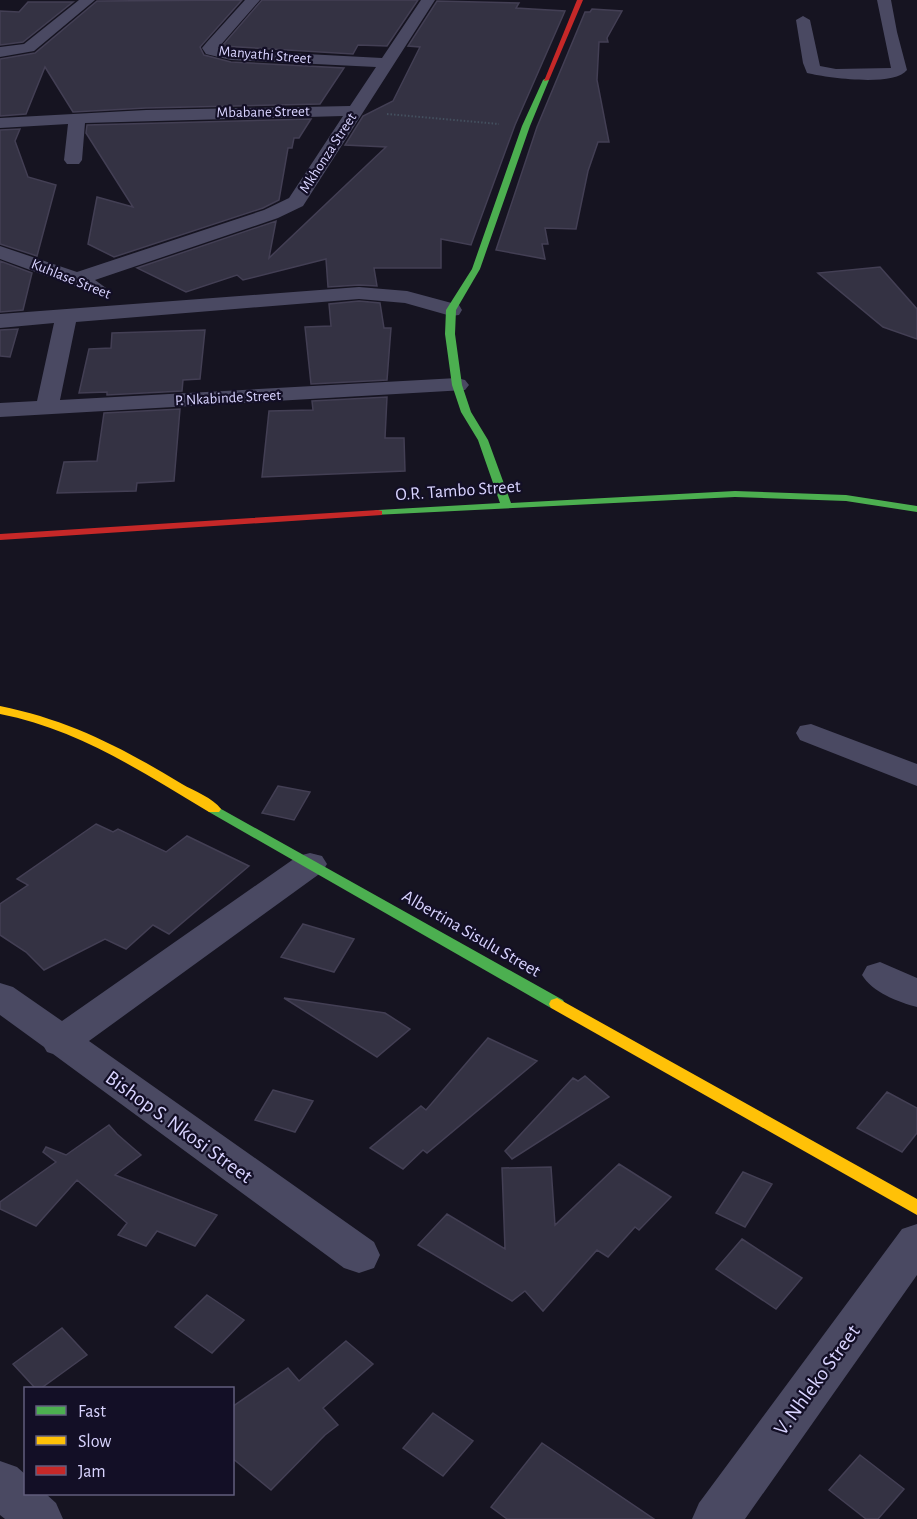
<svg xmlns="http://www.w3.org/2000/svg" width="917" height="1519" font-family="'Alegreya Sans',sans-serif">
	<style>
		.building { fill: #343243; stroke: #433f54; stroke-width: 1.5 }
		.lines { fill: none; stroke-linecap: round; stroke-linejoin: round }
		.path { stroke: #44505f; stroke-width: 2; stroke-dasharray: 1.5 2; stroke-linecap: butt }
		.street { fill: #4a4962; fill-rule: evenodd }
		.fast { fill: #4caf50; fill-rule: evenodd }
		.slow { fill: #ffc107; fill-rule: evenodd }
		.jam { fill: #c62828; fill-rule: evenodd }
		.labels { text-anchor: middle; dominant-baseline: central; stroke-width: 4.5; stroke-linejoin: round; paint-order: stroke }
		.far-street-label { font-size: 15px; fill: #d9d4ff; stroke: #130f26 }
		.street-label { font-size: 18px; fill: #d9d4ff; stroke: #130f26 }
		.near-street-label { font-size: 21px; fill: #d9d4ff; stroke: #130f26 }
	</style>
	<rect width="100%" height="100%" fill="#161421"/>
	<path class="building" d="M242,0L200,47L204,55L231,62L344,68L320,104L146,108L73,112L45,67L26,114L0,116V59L35,53L97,1Z
		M262,0H418L387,46L358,45L353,54L222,46Z
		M437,1L519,3L516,8L565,11L515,125L471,245L441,239V268H374L377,286L359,285L328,287L326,259L243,280L237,275L186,292L137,268L276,221L269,258L386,147L345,145L363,116L393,101L420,47L408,46Z
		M28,2H73L23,42L0,45V11L19,12Z
		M592,9L622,11L607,38L608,42H599L597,80L609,142H598L588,171L576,229L545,228L548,244H542L545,259L496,250L537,127L585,12H590Z
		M311,119L299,138H294L292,148H288L279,200L263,208L114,257L88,244L97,197L133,207L86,133L87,125Z
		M20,129L15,141L28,177L56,185L37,256L0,244V130Z
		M0,261L32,273L23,310L0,312Z
		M880,267L917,309V339L883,327L818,273Z
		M359,301L380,303L384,328H391L387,380L311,384L305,327L331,326L329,304Z
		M18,329L10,357L0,356V330Z
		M205,330L200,379L183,380L182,391L107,395V392L79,393L89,349L111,348L112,333Z
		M387,397L385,438H404L405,471L262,477L269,411L313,410L312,401Z
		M180,409L174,481L137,483L136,491L57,493L64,462L97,461L104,413Z
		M278,786L310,792L294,820L262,813Z
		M96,824L113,832L118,829L166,852L187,836L249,866L169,934L153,925L126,949L105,939L44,970L26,952L0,935V904L28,885L17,879Z
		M303,924L354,939L334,972L281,957Z
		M284,998L385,1013L410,1029L377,1057Z
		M488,1038L537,1061L427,1153L423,1150L403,1169L370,1148L421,1106L426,1110Z
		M585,1076L609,1097L512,1159L505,1151L573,1078L578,1081Z
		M273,1090L313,1101L295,1132L255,1120Z
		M887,1092L917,1108V1133L902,1152L857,1128Z
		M109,1125L117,1134L141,1155L115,1175L217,1215L195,1246L157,1231L146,1246L118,1235L127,1223L77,1180L36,1226L0,1209V1202L56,1162L43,1152L46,1147L66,1155Z
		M619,1164L671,1197L639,1230L635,1227L608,1257L597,1250L543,1311L525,1291L512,1301L418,1245L447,1214L505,1249L502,1168L551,1167L555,1225Z
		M743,1172L772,1184L745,1227L716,1213Z
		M742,1239L802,1278L776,1309L716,1269Z
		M207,1295L244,1320L212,1353L175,1327Z
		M62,1328L87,1355L40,1389H36L13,1364Z
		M346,1341L373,1364L323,1408L338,1425L325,1435L271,1490L232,1458V1407L288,1368L299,1381Z
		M433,1413L473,1441L443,1476L403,1448Z
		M542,1443L654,1519H507L491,1507Z
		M860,1455L904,1489L878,1519H866L829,1490Z"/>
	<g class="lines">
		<path class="path" d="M387,114L499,124"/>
		<path class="street" d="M79,0H95L34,51L0,57V47L24,44Z
			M245,0H260L218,48L231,50L382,58L421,0H435L303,206L278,218L95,280L106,288L103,292L96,294L0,259V246L77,272L264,210L289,198L343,116L85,123L82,160L79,164H67L64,160L68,124L0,128V118L146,110L350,106L376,67L231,60L206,54L202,48L207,42Z
			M877,0H891L897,32L907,70C894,87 828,78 807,73L803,63L796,20L803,16L810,20L820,66L836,69L891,68Z
			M359,287L407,291L459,305L462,310L459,315L451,316L405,303L359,299L76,322L60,400L457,378L465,380L469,385L465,390L0,417V403L37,401L54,323L0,328V314Z
			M811,724L917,764V786L800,740L796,733L800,726Z
			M310,853L322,856L327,864L322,872L89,1041L374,1242L380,1255L374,1268L359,1273L344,1268L53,1054L47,1052L44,1047L0,1015V983L13,987L62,1021L298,856Z
			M880,962L917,978V1007C898,1002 872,992 862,975L867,966Z
			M917,1224V1275L745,1519H692L699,1503L902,1229Z
			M0,1461L17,1467L26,1475V1494H46L56,1503L63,1519H5L0,1515Z"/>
		<path class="fast" d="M546,78L549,80L530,126L480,269L456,310L455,334L462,385L471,412L488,440L511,503L735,491L846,495L917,506V512L846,501L735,497L374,515V511L378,510L500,503L478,440L461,412L452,385L445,334L446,310L472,269L522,126L543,80Z
			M214,805L563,1000L565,1004L563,1008H551L209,812L207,809L209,806Z"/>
		<path class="slow" d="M0,706C69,720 123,748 182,784C194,791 213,798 221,809L219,812H209C142,772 78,729 0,714Z
			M557,998L917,1199V1215L551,1008L549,1004L551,1000Z"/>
		<path class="jam" d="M577,0H583L549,80L544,81Z
			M378,510L382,511V515L0,540V534Z"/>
	</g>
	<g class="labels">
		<g class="far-street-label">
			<text transform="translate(265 55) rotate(5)">Manyathi Street</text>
			<text transform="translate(263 112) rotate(-1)">Mbabane Street</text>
			<text transform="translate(328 153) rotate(-57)">Mkhonza Street</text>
			<text transform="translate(71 279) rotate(22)">Kuhlase Street</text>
			<text transform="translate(228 398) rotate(-3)">P. Nkabinde Street</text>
		</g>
		<g class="street-label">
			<text transform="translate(458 491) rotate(-4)">O.R. Tambo Street</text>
			<text transform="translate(471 934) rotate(30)">Albertina Sisulu Street</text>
		</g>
		<g class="near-street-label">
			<text transform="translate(179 1127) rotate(36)">Bishop S. Nkosi Street</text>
			<text transform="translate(817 1380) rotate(-54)">V. Nhleko Street</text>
		</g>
	</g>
	<rect x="24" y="1387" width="210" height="108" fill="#130f26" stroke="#625e7d" stroke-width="1.5"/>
	<rect x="36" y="1406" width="30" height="9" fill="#4caf50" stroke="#625e7d" stroke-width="1.5"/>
	<text x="78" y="1417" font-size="18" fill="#d9d4ff">Fast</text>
	<rect x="36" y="1436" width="30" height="9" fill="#ffc107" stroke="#625e7d" stroke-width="1.5"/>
	<text x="78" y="1447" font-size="18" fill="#d9d4ff">Slow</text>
	<rect x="36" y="1466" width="30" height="9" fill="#c62828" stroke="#625e7d" stroke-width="1.5"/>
	<text x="78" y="1477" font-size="18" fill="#d9d4ff">Jam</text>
</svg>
